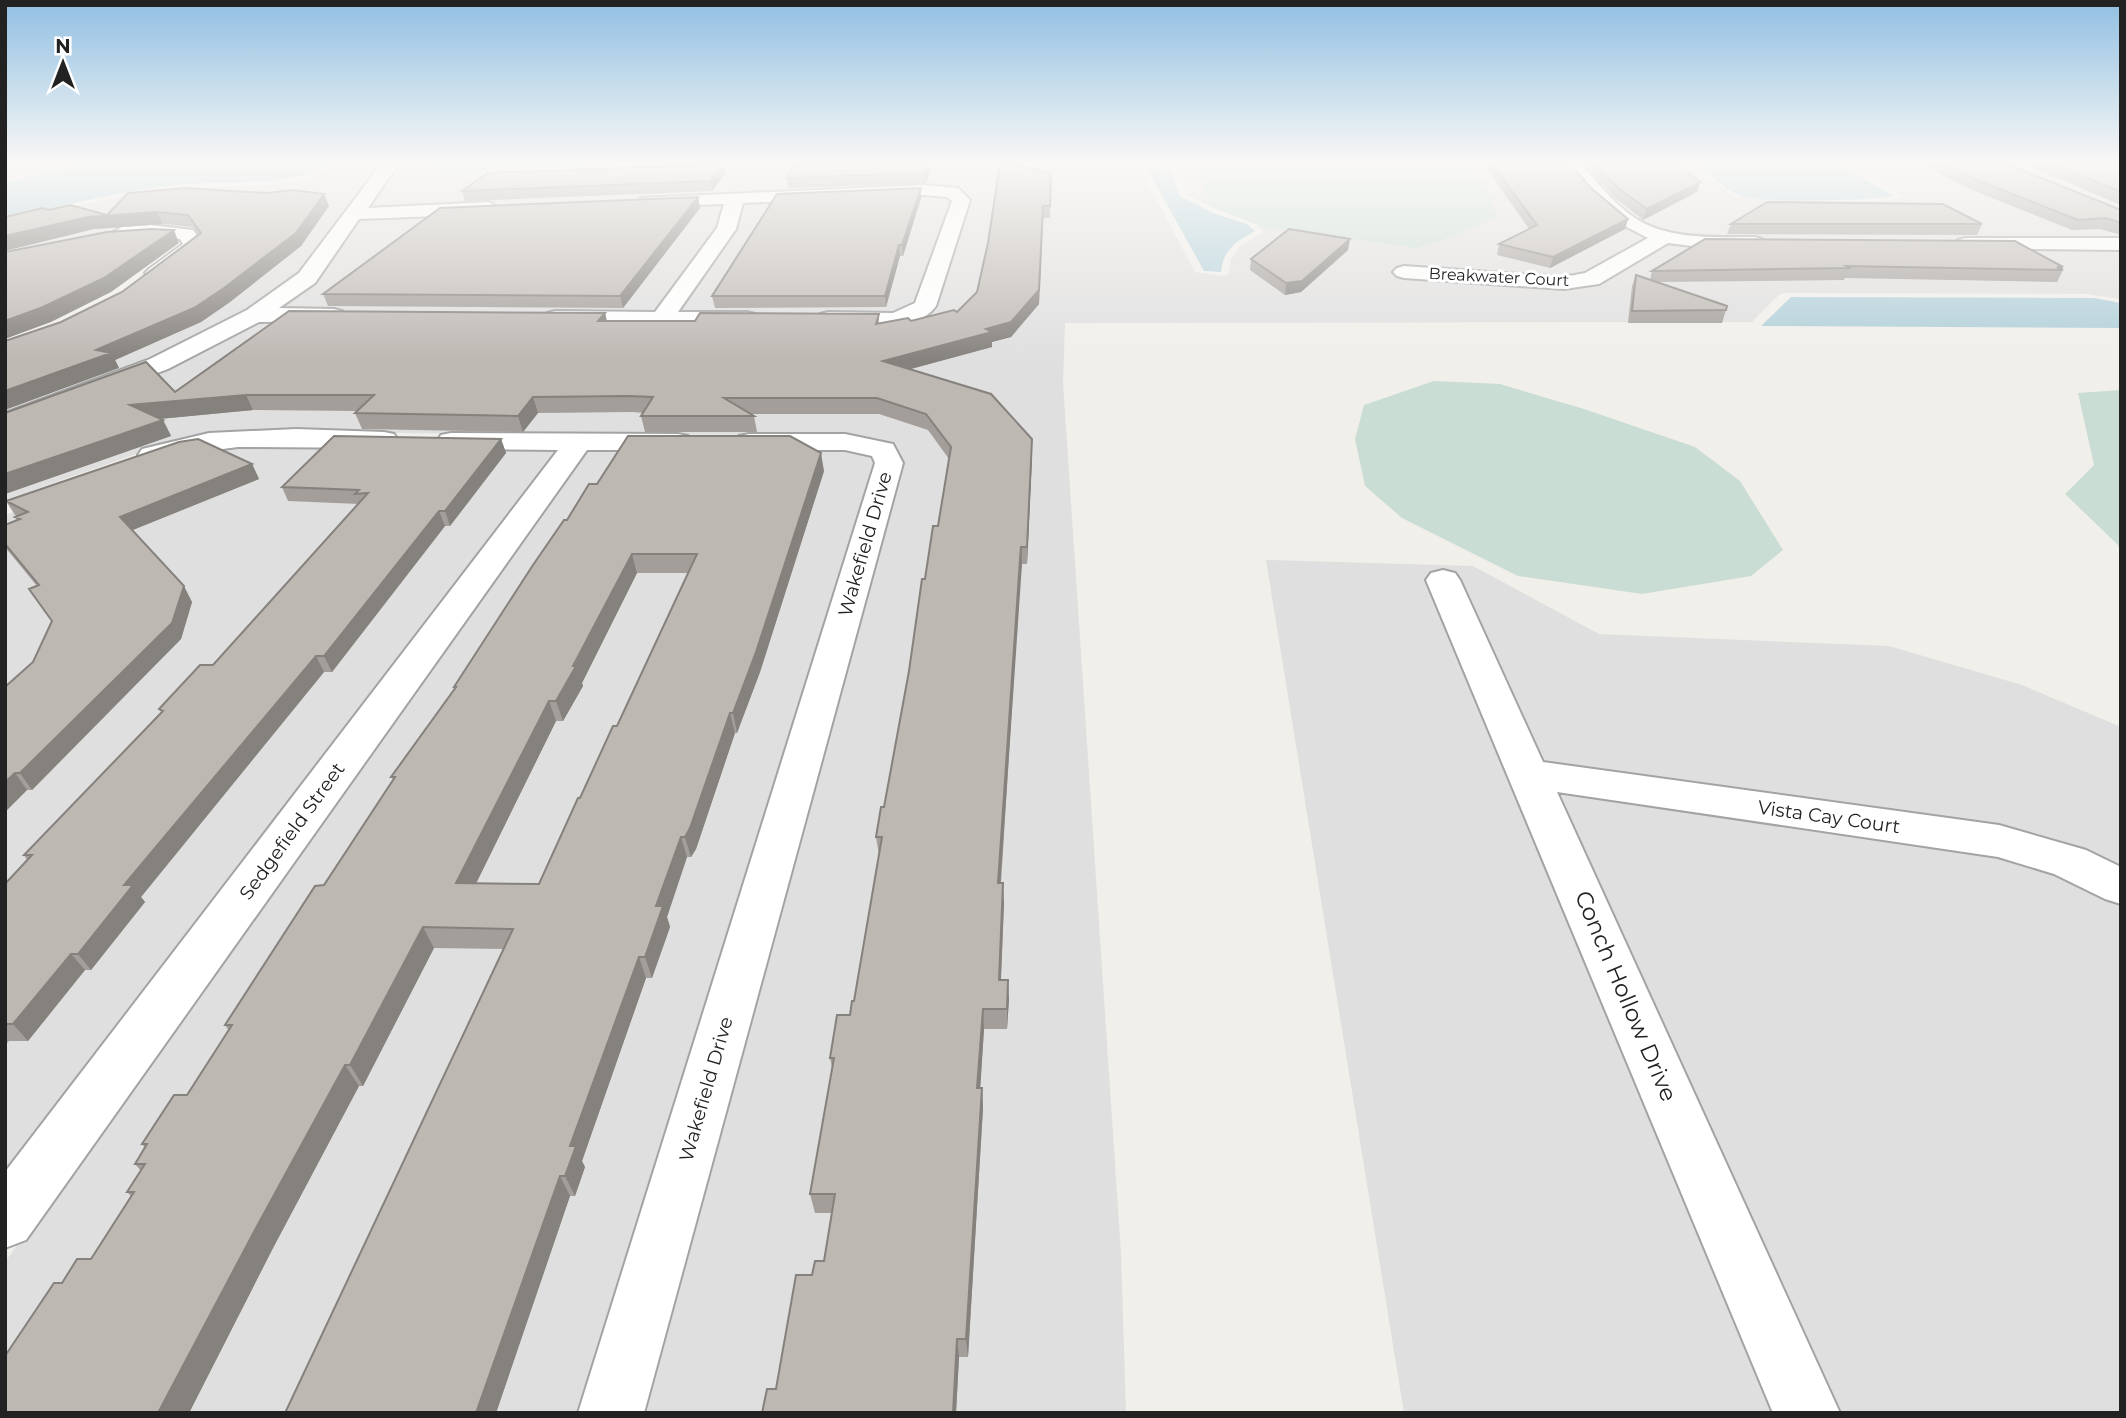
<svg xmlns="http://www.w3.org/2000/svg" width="2126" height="1418" font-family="Montserrat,sans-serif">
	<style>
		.residential { fill: #e0dfdf }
		.wetland { fill: #c9ddd4 }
		.water { fill: #b0cfd9 }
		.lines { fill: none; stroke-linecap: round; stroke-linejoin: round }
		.minor-casing { stroke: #a3a3a3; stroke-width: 4 }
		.minor { fill: #fff; fill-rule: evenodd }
		.wall { fill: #a39e9a; fill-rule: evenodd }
		.shaded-wall { fill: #85817d }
		.building { fill: #beb8b3; stroke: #85817d; stroke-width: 2; fill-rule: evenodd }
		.labels { text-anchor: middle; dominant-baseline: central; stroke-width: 6; stroke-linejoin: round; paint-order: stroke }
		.far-street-label { font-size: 16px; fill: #222; stroke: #fff }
		.street-label { font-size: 19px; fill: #222; stroke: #fff }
		.near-street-label { font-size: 23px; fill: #222; stroke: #fff }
	</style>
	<rect width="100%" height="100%" fill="#f1efea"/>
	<path class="residential" d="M5,163H77L5,181Z
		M340,163H382L295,279L244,314L150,362L5,416V355L68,331L206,244L198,232L154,227L112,231L5,256V220L157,189L277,184L315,176Z
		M400,163H425L422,167L441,175L738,163H1195L1201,175L1209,206L1188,195L1177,170L1156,166L1141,170L1195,272L1224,276L1229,274L1231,259L1239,247L1263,232L1257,226L1263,227L1471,167L1465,163H1561L1653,236L1582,275L1559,278L1393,268L1394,276L1566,287L1599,283L1675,241L2121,247V299L2087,294L1786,293L1780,294L1752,322L1065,323L1063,383L1121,1254L1126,1413H646L904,464L897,447L890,443L847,434L583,435L239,431L176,440L5,500V427L257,320L891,325L927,318L937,307L971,200L961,191L736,196L368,210Z
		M1579,163H1689L1734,196L1820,202L1889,201L1903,197L1844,163H1990L2121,218V240L1713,239L1670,233L1652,229L1639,222Z
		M2008,163H2121V211L2075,193Z
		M922,193L945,195L952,200L914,306L892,314H676L736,229L744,201Z
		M724,202L715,229L652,314L273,310L319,277L363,217Z
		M228,445L558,450L5,1179V515L182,451Z
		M840,449L869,456L874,465L576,1413H5V1262L587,450Z
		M1266,560L1473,566L1599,634L1889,646L2022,685L2121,727V1413H1404Z"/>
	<path class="wetland" d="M1195,163H1465L1487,187L1497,216L1457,235L1417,248L1263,227L1209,206L1201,175Z
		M1434,381L1500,384L1584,409L1695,447L1740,481L1783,550L1751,576L1642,594L1518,576L1402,518L1365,486L1355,439L1364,405Z
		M2121,390V552L2118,545L2065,494L2094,465L2078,393Z"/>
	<path class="water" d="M85,163H333C286,191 211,178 158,187C107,195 56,207 5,218V183Z
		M432,163H683L443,173L430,166Z
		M1697,163H1836L1894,196C1873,201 1761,203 1741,196C1726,191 1709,173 1697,163Z
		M1155,168L1171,171L1180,196L1213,213L1247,224L1255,231C1236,242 1223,249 1221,272L1204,271L1148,170Z
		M1791,297L2094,298L2121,303V328L1761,326Z"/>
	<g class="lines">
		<defs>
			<path id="minor" d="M382,163H399L368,208L489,202L498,208L489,214L359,219L315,283L279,308L334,309L342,311L345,316L342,321L259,322L168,369L5,430V413L150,359L247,310L299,273Z
				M1562,163H1579C1598,182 1615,206 1638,220C1672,240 1716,237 1755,237L1762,239L1765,243L1762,247L1755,249L1708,248L1668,243L1599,284L1564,289L1404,278L1397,276L1393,272L1397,268L1404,266L1564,277L1585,273L1648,238L1617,222Z
				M924,185L958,188L970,200L936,306C917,334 850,331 820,324L817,319L820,314L828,312L893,313L915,303L952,201L947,197L924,195L743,203L736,229L678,312H747L755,314L758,319L755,324L555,325L547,323L544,318L547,313L555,311L655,312L717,228L724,204L647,207L641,206L638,202L641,198Z
				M150,225L193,230L204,245L163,277H149L145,273L149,269L183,244L180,239C166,238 119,241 112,233L122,227Z
				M1965,238H2121V250L1958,248L1955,244L1958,240Z
				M296,429L384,432L394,434L398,440L394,446L384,448L238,447L184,454L152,463L142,461L138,455L142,449L209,433Z
				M451,433L678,434L688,436L692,442L688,448L678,450H587L26,1240L5,1248V1172L558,450L451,449L441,447L437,441L441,435Z
				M749,434H845L893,444L903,463L644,1413H578L875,463L872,456L845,450H749L739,448L735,442L739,436Z
				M1443,570L1455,573L1460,580L1543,762L1999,825L2086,850L2121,867V904L2105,899L2054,874L1998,857L1557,792L1840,1413H1773L1426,580L1431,573Z"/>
		</defs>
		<use href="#minor" class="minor-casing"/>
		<use href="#minor" class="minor"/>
	</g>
	<path class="wall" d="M795,163H932V165L926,183L788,188L787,178Z
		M1480,163H1569L1591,188L1628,219L1625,229L1550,268L1497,255L1499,244L1529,229L1489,172Z
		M1583,163H1676L1700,182L1697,192L1643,220L1615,198Z
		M1918,163H2004L2121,210V235L2100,229L2072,230L1972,190Z
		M2021,163L2121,164V205Z
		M723,164L725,174L712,191L465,201L462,191Z
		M1051,173L1050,218H1043L1039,304L1011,337L992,342V347L910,369L1032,456L1027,564H1022L1020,578L1001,883L1004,903L1001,980L1009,999L1007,1029H984L980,1088H982L983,1108L968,1357H959L956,1413H762L776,1389L812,1275L824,1261L832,1213H815L810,1194L832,1067L830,1058L850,1015L854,1001L879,855L876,837L884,807L925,579L938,526L949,459L928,430L879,414H751L754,416L757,432H645L641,416L644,413L633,412L538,413L523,432L362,429L355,413L358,411L253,410L159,419L163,420L171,436L5,494V413L175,392L605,313L607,321H695L879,314V323L911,321L957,312L977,292Z
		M921,188V198L903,256H900L886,307L715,308L712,296Z
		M128,193L329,206L301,246L230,302L201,322L115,360L119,368L61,322L122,292L198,234L193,227L163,224L94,229L48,210L107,215Z
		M698,197L700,208L623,308L328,306L323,294Z
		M1731,224H1982L1977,235L1727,234Z
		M1705,239L2063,267L2062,269L2063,270L2057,282L1845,278L1844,280L1657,282L1726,310L1722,323H1628L1632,286L1636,275L1650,280L1652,271Z
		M1348,250L1301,292L1285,295L1250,270L1251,259Z
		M501,439L506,453L450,526H445L332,672H324L141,897L145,902L91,970H85L28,1041H9L5,1045V884L27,860L24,855L161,712L159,709L213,665L359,504L288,501L282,487Z
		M252,464L259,479L132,530L192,602L181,639L32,790H27L5,812L33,662L52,621L29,589L37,586L5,547V525L18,520L15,517L17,516L15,515L6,501Z
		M824,471L760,672L737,733H735L696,849L691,857H687L667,917L670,927L652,978H646L582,1161L585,1167L575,1196H570L496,1413H285L503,949L434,948L363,1086H359L273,1248L189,1413H5L62,1283L91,1259L132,1197L127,1192L141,1171L135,1164L145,1148L142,1144L187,1095L229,1031L225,1025L324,885L393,779L391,777L455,690L454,687L533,565ZM637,573H688L617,726L580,798L539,884L476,883L556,721H563L583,686L582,683Z"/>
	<path class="shaded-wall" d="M5,163H20L5,166Z
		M929,163H932V165L926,183L925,173Z
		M723,164L725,174L712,191L710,181Z
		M1700,182L1697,192L1643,220L1647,209Z
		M921,188V198L903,256L902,245Z
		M324,194L329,206L301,246L230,302L201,322L115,360L119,368L5,410V391L96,350Z
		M698,197L700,208L623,308L620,296Z
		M1043,206L1039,304L1011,337L992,342V347L885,376L883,361L986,329Z
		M157,212L163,224L94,229L5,251V236L88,217Z
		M1628,219L1625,229L1550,268L1553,257Z
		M174,230L179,243L111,292L51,322L5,339V321Z
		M1350,239L1348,250L1301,292L1285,295L1286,283Z
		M899,245L900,256L886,307L885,296Z
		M605,313L608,327L598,321Z
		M246,395L253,410L138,421L130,405Z
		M533,397L538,413L523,432L518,416Z
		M163,420L171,436L5,494V474Z
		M501,439L506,453L450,526L445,511Z
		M1032,439V456L1027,564V547Z
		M821,453L824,471L760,672L737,733L733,713Z
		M252,464L259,479L128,532L120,517Z
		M439,511L445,526L332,672L324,656Z
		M1021,547L1022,564L999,903L998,883Z
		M632,554L637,573L582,683L583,686L563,721L556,701Z
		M184,586L192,602L181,639L32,790L20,773Z
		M316,656L324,672L141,897L145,902L91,970L78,954L124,885Z
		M549,701L556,721L466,904L456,883Z
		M730,713L735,733L696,849L691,857L685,837Z
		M15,773L27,790L5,812V782Z
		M681,837L687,857L667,917L670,927L652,978L645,957L656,906Z
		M1003,883L1004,903L1000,999L999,980Z
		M423,927L434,948L363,1086L350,1065Z
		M71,954L85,970L28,1041L13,1024Z
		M639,957L646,978L582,1161L585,1167L575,1196L565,1176L570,1146Z
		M1008,980L1009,999L1007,1029V1009Z
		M983,1009L984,1029L979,1108L977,1088Z
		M345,1065L359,1086L273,1248L189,1413H158L256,1228Z
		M982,1088L983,1108L968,1357L966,1339Z
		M560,1176L570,1196L496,1413H476Z
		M957,1339L959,1357L956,1413H953Z"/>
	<path class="building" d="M795,163H929L925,173L787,178Z
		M1000,163H1006L1051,173L1050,206H1043L1039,290L1011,322L986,329L992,332L883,361L991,394L1032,439L1027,547H1021L1020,560L998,883H1003L999,980H1008L1007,1009H983L977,1088H982L966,1339H957L953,1413H762L767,1389H776L796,1275H812L815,1261H824L835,1194H810L834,1058H830L837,1015H850L852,1001H854L882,837H876L881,807H884L909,671L922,579H925L933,526H938L951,447L926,414L877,398H724L754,416H641L653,397L629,396L533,397L518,416L355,413L374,395H246L130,405L163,420L5,474V413L146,362L175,392L289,311L605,313L598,321H695L700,313L879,314L876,324L908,318L911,321L954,310L957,312L977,292L988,243Z
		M1491,163H1569L1591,188L1628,219L1553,257L1499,244L1537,225Z
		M1594,163H1676L1700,182L1647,209L1618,188Z
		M1942,163H2004L2121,210V223L2106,218L2078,220L1977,180Z
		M2049,163L2121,164V192Z
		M723,164L710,181L462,191L487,173Z
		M185,188L266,193L293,190L324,194L296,233L224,288L194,308L96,350L111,353L5,391V341L61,322L122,292L201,233L188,215L157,212L88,217L5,236V217L43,208L48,210L70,205L107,215L128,193Z
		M921,188L902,245H899L885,296H712L777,194Z
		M698,197L620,296L323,294L440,208Z
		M1767,202L1943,204L1982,224H1731Z
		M151,229L174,230L104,278L43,307L5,321V252L107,232Z
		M1289,229L1350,239L1302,281L1286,283L1251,259Z
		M1705,239L2015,241L2063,267H2057L2063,270L1846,266L1849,268L1652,271Z
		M1636,275L1727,306L1726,310L1632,311Z
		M334,436L501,439L445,511H439L324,656H316L124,885H133L78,954H71L13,1024H5V884L32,855H24L163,711L159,709L200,665H213L368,493L355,494L359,490L282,487Z
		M628,436H790L821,453L756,652L733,713H730L690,828L685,837H681L656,906H663L645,957H639L570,1146H576L565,1176H560L476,1413H285L513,929L423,927L350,1065H345L256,1228L158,1413H5V1356L54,1283H62L77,1259H91L134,1192H127L145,1164H135L147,1144H142L174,1095H187L232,1025H225L315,886L324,885L395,777H391L456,687H454L533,565L564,520H567L589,484H597ZM632,554H697L617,726H613L580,798H578L539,884L456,883L549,701H556L576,666H573Z
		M198,439L252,464L120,517L184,586L172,623L20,773H15L5,782V687L33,662L52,621L29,589L39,585L5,544V525L20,519L15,517L28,512L6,501L179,442Z"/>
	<linearGradient id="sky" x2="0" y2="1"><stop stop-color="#91bfe2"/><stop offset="0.45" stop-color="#f9f8f6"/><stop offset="1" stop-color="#f9f8f6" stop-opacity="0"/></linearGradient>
	<rect width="2126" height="362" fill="url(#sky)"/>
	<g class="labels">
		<g class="far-street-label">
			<text transform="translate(1499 277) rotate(3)">Breakwater Court</text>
		</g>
		<g class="street-label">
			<text transform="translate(865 544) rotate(-74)">Wakefield Drive</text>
			<text transform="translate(1829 817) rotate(8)">Vista Cay Court</text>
			<text transform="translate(292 831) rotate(-54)">Sedgefield Street</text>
			<text transform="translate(706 1089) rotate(-74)">Wakefield Drive</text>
		</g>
		<g class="near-street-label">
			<text transform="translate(1626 996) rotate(67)">Conch Hollow Drive</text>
		</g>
	</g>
	<rect width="2126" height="1418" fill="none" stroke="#222222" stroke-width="14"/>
	<g transform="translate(63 63)" stroke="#ffffff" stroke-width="5" paint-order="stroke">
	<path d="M0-5L12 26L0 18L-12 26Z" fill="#222222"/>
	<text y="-10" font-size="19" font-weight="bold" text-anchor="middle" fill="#222222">N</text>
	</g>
</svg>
